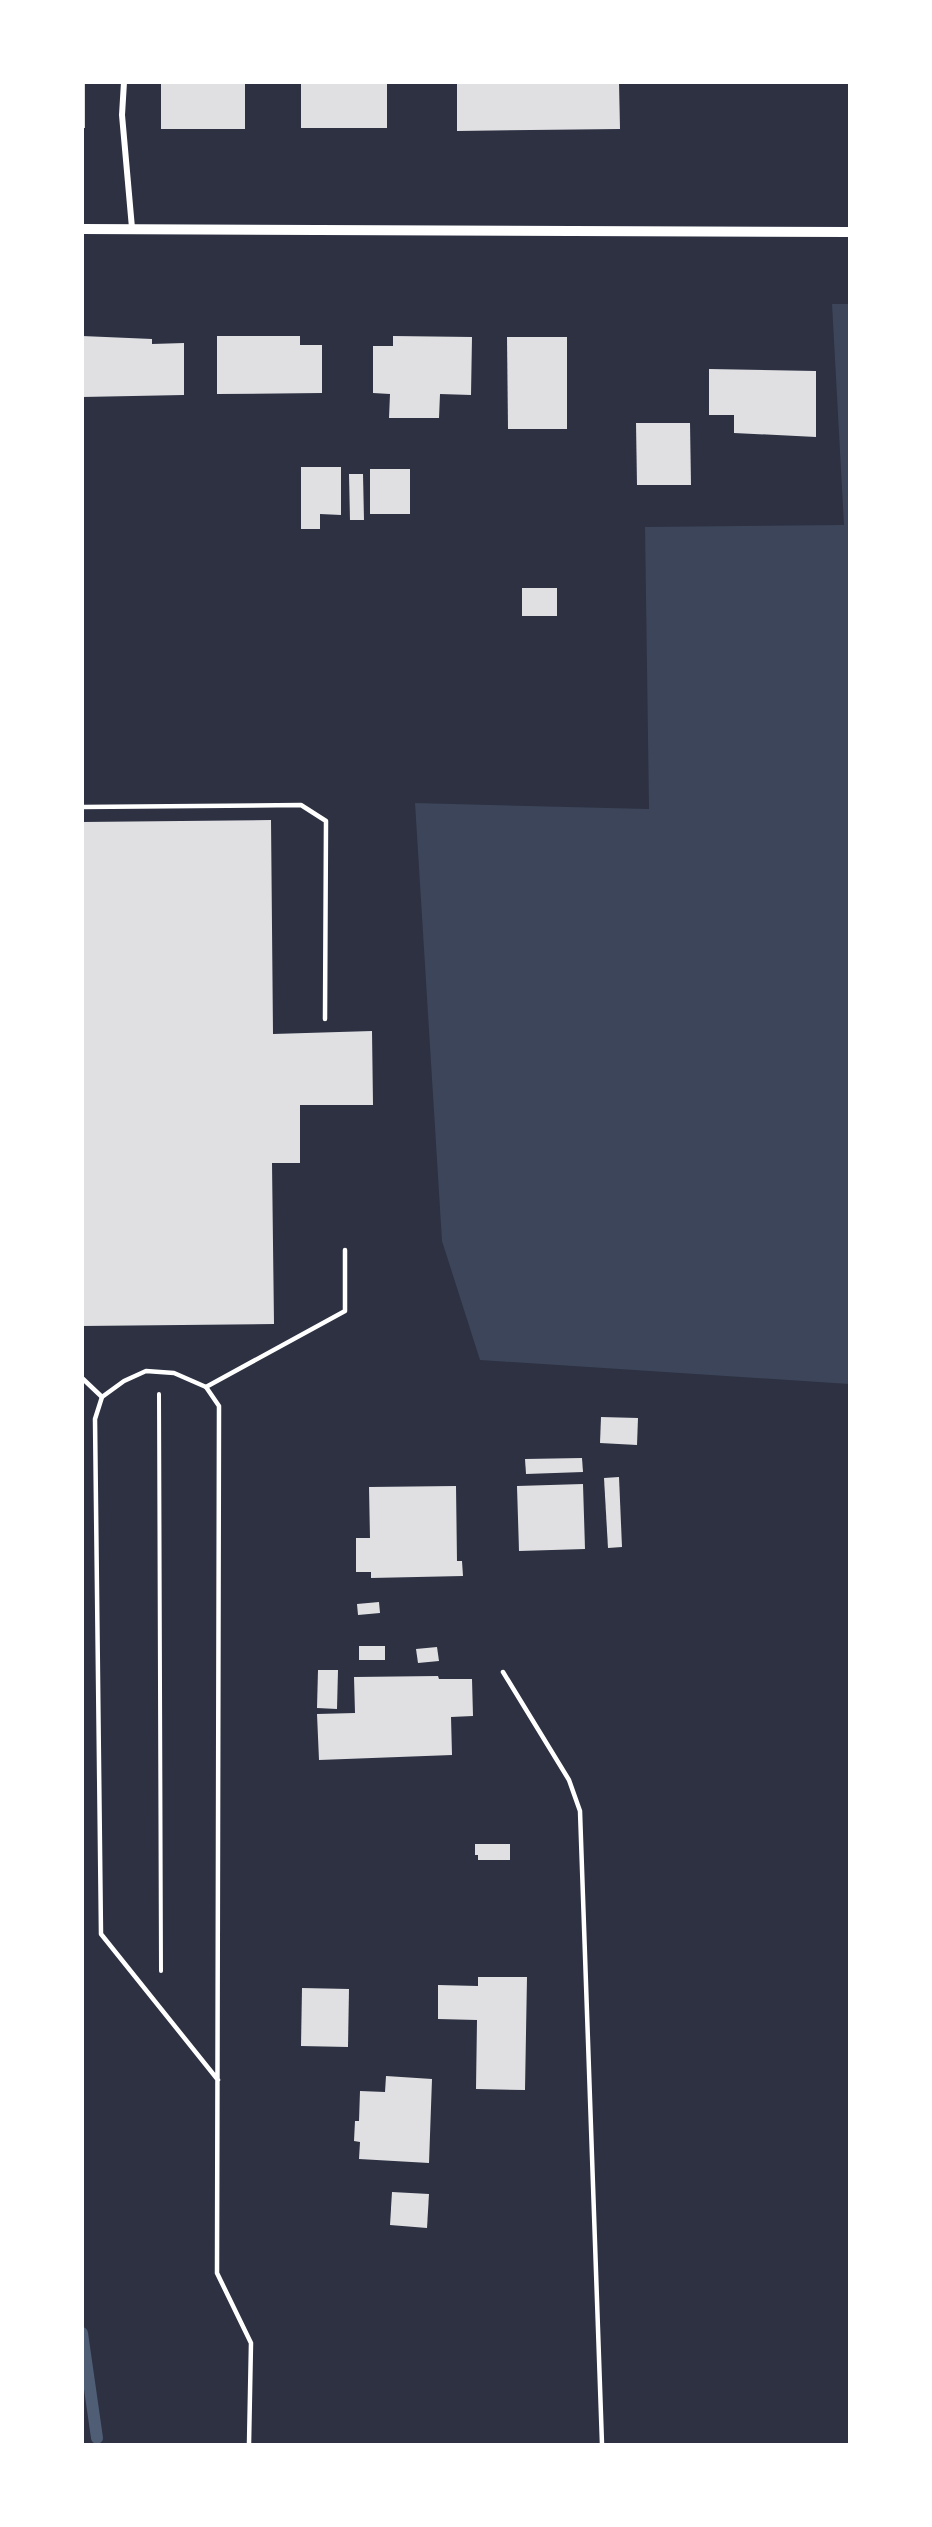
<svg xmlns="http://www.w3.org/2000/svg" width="932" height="2527" font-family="Montserrat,sans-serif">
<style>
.green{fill:#3c4559}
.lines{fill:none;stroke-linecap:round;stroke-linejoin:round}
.stream{stroke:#4f5d75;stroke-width:12}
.building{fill:#e0e0e3}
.path{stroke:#fff;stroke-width:4}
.service{stroke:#fff;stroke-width:4.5}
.minor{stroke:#fff;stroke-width:6}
.tertiary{stroke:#fff;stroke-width:10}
</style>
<rect width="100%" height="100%" fill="#2d3142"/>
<!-- green -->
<polygon class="green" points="832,304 850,304 849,1384 480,1360 442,1241 415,803 649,809 645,527 844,525"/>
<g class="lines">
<!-- stream -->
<polyline class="stream" points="82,2333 97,2438"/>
</g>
<!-- building -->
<g class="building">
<rect x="82" y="82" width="3" height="46"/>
<rect x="161" y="82" width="84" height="47"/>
<rect x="301" y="82" width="86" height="46"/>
<polygon points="457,82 619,82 620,129 457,131"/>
<polygon points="82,336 152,339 152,344 184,343 184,395 82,397"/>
<polygon points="217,336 300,336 300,345 322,345 322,393 217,394"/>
<polygon points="393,336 472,337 471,395 440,394 439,418 389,418 390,394 373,393 373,346 393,346"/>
<polygon points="507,337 567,337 567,429 508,429"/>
<polygon points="709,369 816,371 816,437 734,433 734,415 709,415"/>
<polygon points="636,423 690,423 691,485 637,485"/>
<polygon points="301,467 341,467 341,515 320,514 320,529 301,529"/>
<rect x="370" y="469" width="40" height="45"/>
<polygon points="349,474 363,474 364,520 350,520"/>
<rect x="522" y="588" width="35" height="28"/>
<polygon points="271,820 273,1034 372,1031 373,1105 300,1105 300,1163 272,1163 274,1324 82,1326 82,822"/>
<polygon points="601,1417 638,1418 637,1445 600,1443"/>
<polygon points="582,1458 583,1472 526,1474 525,1459"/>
<polygon points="619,1477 622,1547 608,1548 604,1478"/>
<polygon points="583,1484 585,1549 519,1551 517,1486"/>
<polygon points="456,1486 457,1561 462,1561 463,1576 371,1578 371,1572 356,1572 356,1538 370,1538 369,1487"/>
<polygon points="379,1602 380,1613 358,1615 357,1604"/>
<rect x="359" y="1646" width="26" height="14"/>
<polygon points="437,1647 439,1661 418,1663 416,1649"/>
<polygon points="318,1670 338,1670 337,1709 317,1708"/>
<polygon points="438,1676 439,1679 472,1679 473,1716 451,1717 452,1755 319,1760 317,1714 355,1713 354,1677"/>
<polygon points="475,1844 510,1844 510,1860 478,1860 478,1855 475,1855"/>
<polygon points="478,1977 527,1977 525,2090 476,2089 477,2020 438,2019 438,1985 478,1986"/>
<polygon points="302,1988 349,1989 348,2047 301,2046"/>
<polygon points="386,2076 432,2079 429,2163 359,2159 360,2142 354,2141 355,2121 359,2121 360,2091 385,2092"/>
<polygon points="392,2192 429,2194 427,2228 390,2225"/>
</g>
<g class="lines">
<!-- path -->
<polyline class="path" points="159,1394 161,1971"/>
<!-- service -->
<g class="service">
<polyline points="82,807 301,805 326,821 325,1019"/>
<polyline points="82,1378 102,1397"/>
<polyline points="206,1387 345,1311 345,1250"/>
<polyline points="503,1672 569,1780 580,1811 602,2444"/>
<polyline points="218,2080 101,1934 95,1419 102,1397 124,1381 146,1371 174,1373 206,1387 219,1406 217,2273 251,2343 249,2444"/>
</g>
<!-- minor -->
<polyline class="minor" points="124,82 122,115 132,228"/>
<!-- tertiary -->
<polyline class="tertiary" points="82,229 850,232"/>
</g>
<!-- border -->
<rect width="932" height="2527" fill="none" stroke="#ffffff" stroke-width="168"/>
</svg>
